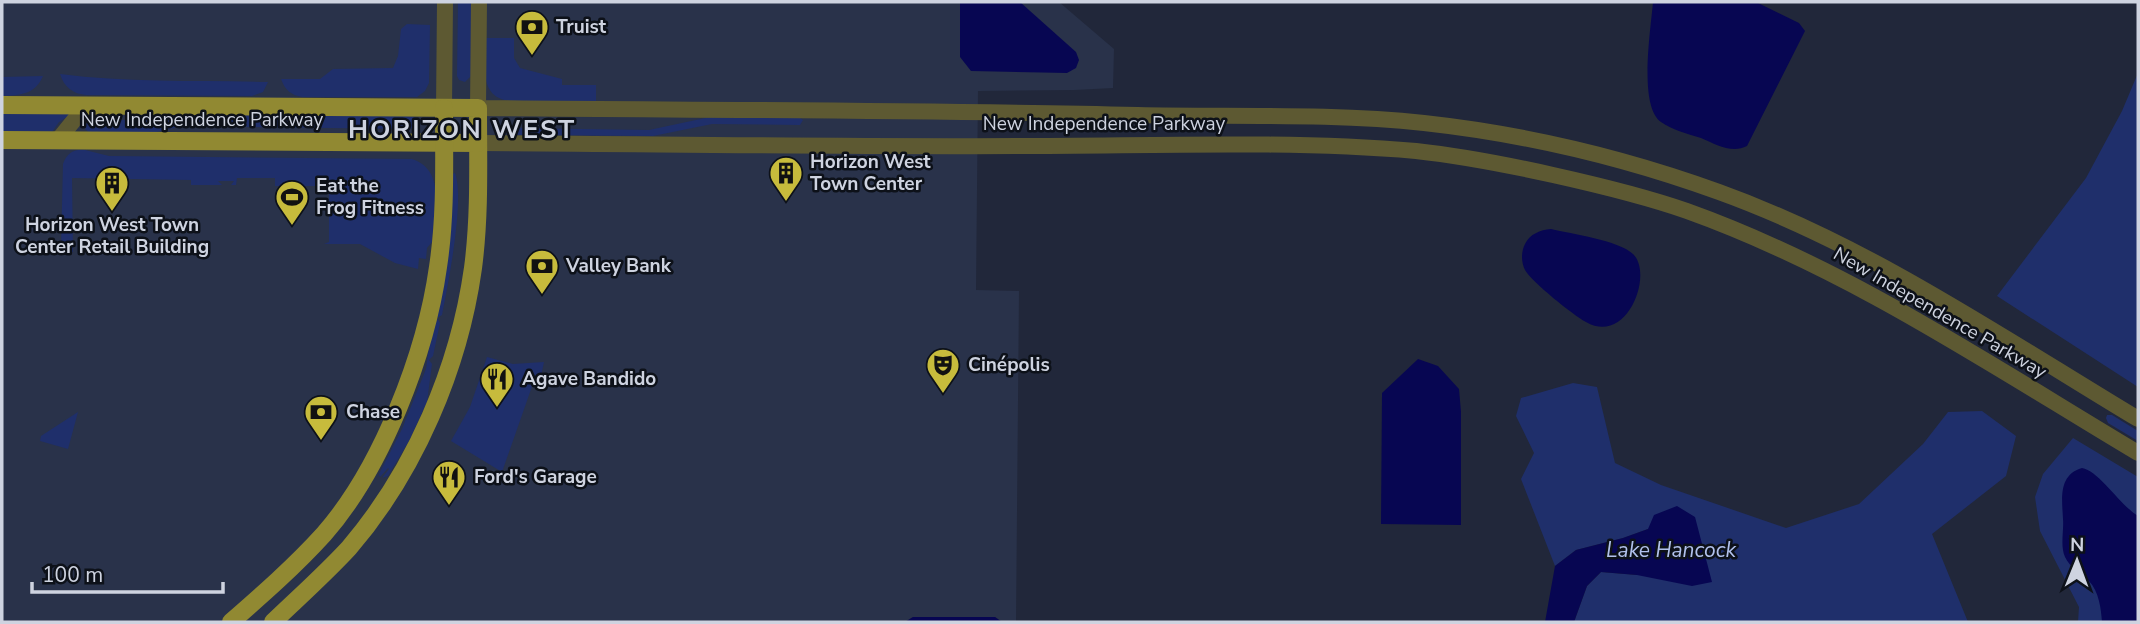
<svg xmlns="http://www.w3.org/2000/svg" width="2140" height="624" font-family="'Nunito Sans',sans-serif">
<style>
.built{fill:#29324a}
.green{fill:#1f2f6b}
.water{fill:#070652}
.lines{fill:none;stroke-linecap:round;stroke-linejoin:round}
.minor{stroke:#5d5932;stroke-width:16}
.major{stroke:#918932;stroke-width:18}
.labels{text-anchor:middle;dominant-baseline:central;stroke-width:5;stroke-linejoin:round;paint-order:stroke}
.poi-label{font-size:19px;font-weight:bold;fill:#ced3e0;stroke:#0d1119;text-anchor:start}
.street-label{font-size:19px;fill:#ced3e0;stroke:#0d1119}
.water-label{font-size:21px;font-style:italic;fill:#b1c1ec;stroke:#0d1119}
.district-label{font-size:26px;font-weight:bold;letter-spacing:2px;fill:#ced3e0;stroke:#0d1119}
</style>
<rect width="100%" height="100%" fill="#21273a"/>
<!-- built -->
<polygon class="built" points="2,2 1059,2 1114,49 1113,88 1074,90 978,91 976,290 1019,291 1016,622 1002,622 995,617 913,617 905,622 2,622"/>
<!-- green -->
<g class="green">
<polygon points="458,2 471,2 471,76 465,82 459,80 457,76"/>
<path d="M 407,24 L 430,25 L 429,83 L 425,91 L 417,97 L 302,97 C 291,95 285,90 281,79 L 320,79 L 333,69 L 393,68 L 398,56 L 401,29 Z"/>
<path d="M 486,38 L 514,38 L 514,58 L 520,68 L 562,79 L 562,85 L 596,85 L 596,102 L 509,101 C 477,96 486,63 486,38 Z"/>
<polygon points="2138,73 2138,387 1997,296 2086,178 2122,111"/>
<path d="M 60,74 C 128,83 199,80 268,82 L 263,92 L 252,96 L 86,95 C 73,94 64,87 60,74 Z"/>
<path d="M 43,76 C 35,95 20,95 2,96 L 2,77 Z"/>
<polygon points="73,113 59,122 52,132 2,131 2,114"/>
<polygon points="233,114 401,115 414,117 419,122 416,127 407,129 182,126 153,133 88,132 83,126 88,120 205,120"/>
<polygon points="710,117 800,118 803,120 800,125 712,124 653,136 519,135 509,134 507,130 511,128 649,130"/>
<path d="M 85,150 L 109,156 L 412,159 C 447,170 434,214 432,242 L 427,248 L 426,259 L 419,258 L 418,269 L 395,263 L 360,244 L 324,244 L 329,242 L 329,186 L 275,186 L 275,178 L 237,178 L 236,185 L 231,185 L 234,181 L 218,181 L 222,185 L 191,185 L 191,180 L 72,178 L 73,252 L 66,251 L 61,246 L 63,164 C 67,153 74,149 85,150 Z"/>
<path d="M 455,173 C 465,200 448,284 442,315 L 437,318 L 440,323 L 433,356 L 429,360 L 432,364 L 427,402 L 409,441 L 388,476 L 382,478 L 389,469 L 388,468 L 380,477 L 379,474 L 402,429 L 426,369 L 452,174 Z"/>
<polygon points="487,357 513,364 544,362 541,376 536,375 502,472 451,441 470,407"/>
<polygon points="1573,383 1597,387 1615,463 1661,485 1786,528 1859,504 1923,444 1948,412 1982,411 2016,436 2006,476 1932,534 1968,622 1574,622 1587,586 1601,572 1637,575 1648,529 1623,538 1576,550 1555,566 1521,479 1534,453 1516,416 1521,398"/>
<polygon points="78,412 68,449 40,441 41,436"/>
<polygon points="2107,415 2112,415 2138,431 2138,441 2108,423 2106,418"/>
<polygon points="2073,438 2138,477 2138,622 2078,622 2079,607 2040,531 2035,497 2043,474"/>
</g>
<!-- water -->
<g class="water">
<polygon points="960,2 1020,2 1076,52 1079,60 1076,68 1067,73 971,71 960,57"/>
<path d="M 1653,2 L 1756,2 L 1799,23 L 1805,31 L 1747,146 C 1732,154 1715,144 1701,138 C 1688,134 1672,130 1661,122 C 1638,106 1651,28 1653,2 Z"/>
<path d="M 1551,229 C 1572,234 1618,240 1633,254 C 1654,274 1627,346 1586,322 C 1573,315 1532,282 1525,270 C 1521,262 1521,252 1525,244 C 1530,234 1540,230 1551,229 Z"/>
<polygon points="1418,359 1438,366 1459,389 1461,412 1461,525 1381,524 1382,393"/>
<path d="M 2082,468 C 2099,471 2119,504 2138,516 L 2138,622 L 2102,622 C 2101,608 2099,592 2089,581 C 2081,572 2070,568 2065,557 C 2060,546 2064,531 2063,519 C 2062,499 2058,475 2082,468 Z"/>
<polygon points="1677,506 1695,517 1712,582 1692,586 1637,575 1601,572 1587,586 1574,622 1545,622 1555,566 1576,550 1623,538 1648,529 1654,515"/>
<polygon points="913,617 995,617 1002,622 905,622"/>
</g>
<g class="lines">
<!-- minor -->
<g class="minor">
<path d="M 479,2 L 478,108 C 698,110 918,110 1138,115 C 1233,117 1330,113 1424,123 C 1524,134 1625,158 1719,192 C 1869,246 2003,338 2138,419"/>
<polyline points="444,108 445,2"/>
<polyline points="58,140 75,119 104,107"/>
<path d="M 478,143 C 658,144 837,147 1017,146 C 1150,146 1284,140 1416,151 C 1462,156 1508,165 1553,175 C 1598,185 1644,196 1687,211 C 1849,269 1992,366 2138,453"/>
</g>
<!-- major -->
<g class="major">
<path d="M 2,105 L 478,108 C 478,161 480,215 473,268 C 459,368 415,471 349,548 C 325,574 298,598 273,622"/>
<polyline points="2,140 478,143"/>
<path d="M 231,622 C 263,594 295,566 324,534 C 382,468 426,353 438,267 C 446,215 444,161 444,108"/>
</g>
</g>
<!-- icons -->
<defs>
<symbol id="bank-pin" viewBox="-11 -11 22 30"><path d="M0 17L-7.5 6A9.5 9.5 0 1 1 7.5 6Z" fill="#c7bb3c" stroke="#0d1119"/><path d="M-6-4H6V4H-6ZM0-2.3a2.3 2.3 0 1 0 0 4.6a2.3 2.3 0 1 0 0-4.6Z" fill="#111"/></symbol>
<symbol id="building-pin" viewBox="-11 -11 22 30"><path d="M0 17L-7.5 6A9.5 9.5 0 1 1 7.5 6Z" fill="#c7bb3c" stroke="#0d1119"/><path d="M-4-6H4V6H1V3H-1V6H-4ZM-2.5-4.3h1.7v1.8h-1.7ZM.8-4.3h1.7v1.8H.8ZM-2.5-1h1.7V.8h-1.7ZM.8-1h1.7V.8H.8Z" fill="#111"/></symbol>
<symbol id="stadium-pin" viewBox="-11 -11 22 30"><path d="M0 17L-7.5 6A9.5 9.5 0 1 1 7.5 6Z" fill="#c7bb3c" stroke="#0d1119"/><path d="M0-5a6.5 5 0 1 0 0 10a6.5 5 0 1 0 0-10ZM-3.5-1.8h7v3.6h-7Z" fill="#111"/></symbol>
<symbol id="theatre-pin" viewBox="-11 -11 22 30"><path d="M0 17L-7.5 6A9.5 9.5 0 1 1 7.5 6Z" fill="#c7bb3c" stroke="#0d1119"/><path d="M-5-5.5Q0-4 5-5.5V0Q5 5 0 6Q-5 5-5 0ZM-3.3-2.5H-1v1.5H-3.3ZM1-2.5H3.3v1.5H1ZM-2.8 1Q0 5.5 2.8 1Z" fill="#111"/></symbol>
<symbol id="restaurant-pin" viewBox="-11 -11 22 30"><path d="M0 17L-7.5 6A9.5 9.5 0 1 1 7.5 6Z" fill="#c7bb3c" stroke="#0d1119"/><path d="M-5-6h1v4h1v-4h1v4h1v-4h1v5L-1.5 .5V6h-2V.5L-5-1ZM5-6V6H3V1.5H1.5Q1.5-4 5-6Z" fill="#111"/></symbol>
</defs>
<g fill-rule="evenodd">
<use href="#bank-pin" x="513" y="8" width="38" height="52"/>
<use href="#building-pin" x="767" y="154" width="38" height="52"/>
<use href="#building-pin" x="93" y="164" width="38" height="52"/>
<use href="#stadium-pin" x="273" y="178" width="38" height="52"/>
<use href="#bank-pin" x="523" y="247" width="38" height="52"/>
<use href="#theatre-pin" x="924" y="346" width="38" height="52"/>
<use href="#restaurant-pin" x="478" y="360" width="38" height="52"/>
<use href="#bank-pin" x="302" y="393" width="38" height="52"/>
<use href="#restaurant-pin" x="430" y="458" width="38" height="52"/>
</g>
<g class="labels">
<!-- poi labels -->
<g class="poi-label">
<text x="556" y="27">Truist</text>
<text x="810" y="162">Horizon West<tspan x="810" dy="22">Town Center</tspan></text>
<text x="316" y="186">Eat the<tspan x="316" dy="22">Frog Fitness</tspan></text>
<text x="112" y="225" text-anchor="middle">Horizon West Town<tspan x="112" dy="22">Center Retail Building</tspan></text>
<text x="566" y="266">Valley Bank</text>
<text x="968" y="365">Cinépolis</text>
<text x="522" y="379">Agave Bandido</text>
<text x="346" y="412">Chase</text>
<text x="474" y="477">Ford's Garage</text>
</g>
<!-- street labels -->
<g class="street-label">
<text x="202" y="120">New Independence Parkway</text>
<text x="1104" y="124">New Independence Parkway</text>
<text transform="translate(1940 313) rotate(30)">New Independence Parkway</text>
</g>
<!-- water labels -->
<g class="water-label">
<text x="1671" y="550">Lake Hancock</text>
</g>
<!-- district labels -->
<g class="district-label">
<text x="462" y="129">HORIZON WEST</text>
</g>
</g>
<!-- border -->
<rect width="2140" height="624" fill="none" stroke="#ced3e0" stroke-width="7"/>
<!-- north arrow -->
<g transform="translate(2077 561) rotate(1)" stroke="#0d1119" stroke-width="5" paint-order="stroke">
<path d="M0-5L12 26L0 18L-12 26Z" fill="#ced3e0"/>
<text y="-10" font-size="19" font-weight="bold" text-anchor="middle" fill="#ced3e0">N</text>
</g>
<!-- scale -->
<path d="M32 582v10h191v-10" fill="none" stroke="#ced3e0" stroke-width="3.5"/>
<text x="42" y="582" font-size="21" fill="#ced3e0" stroke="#0d1119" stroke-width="5" paint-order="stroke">100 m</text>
</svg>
